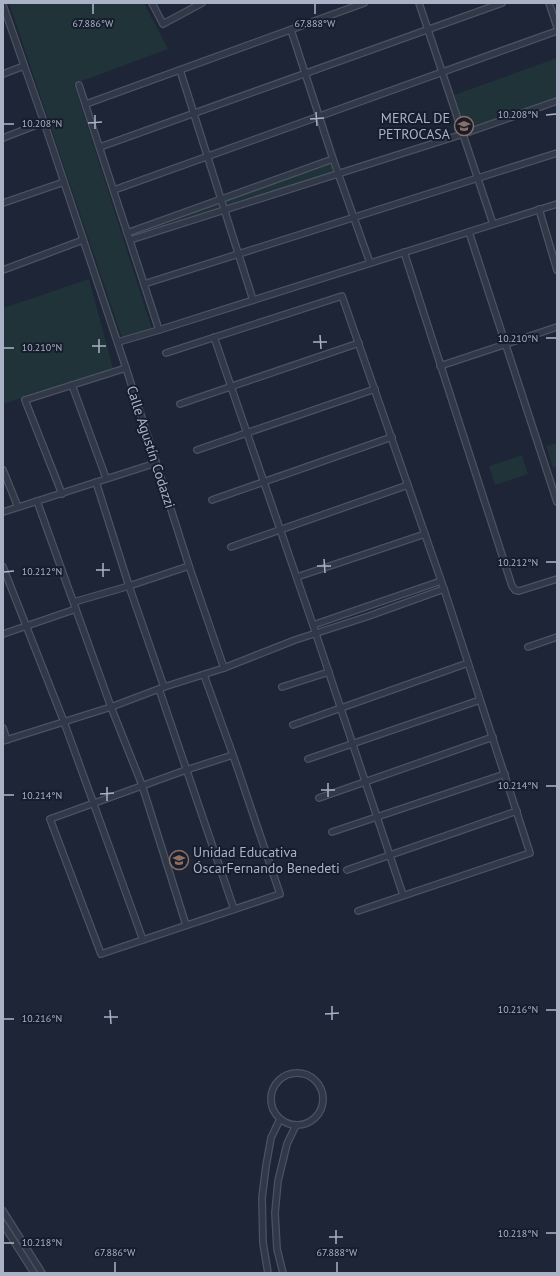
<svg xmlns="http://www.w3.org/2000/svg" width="560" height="1276" font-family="'PT Sans',sans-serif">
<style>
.green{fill:#1f3338}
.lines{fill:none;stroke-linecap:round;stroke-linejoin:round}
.minor-casing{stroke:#4b5263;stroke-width:8}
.minor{stroke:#313848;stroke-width:5.5}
.ticks{fill:none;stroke:#aab2c5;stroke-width:1.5}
.labels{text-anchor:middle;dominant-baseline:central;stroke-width:4;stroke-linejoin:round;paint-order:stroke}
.poi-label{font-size:14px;fill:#aab2c5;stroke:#161d2c;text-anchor:end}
.street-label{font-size:14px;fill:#aab2c5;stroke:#161d2c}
.ticks-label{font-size:10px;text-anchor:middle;fill:#aab2c5;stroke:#161d2c;stroke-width:4;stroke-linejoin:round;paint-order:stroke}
</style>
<rect width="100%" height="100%" fill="#1d2537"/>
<!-- green -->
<g class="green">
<polygon points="9,3 144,3 168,49 74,84 152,329 122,338"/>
<polygon points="557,58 557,99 465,130 454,95"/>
<polygon points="331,164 333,172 227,206 225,200"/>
<polygon points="218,203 219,208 132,236 132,234"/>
<polygon points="89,279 113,368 3,404 3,308"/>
<polygon points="557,443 557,467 553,468 546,446"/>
<polygon points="522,455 528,474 495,485 489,466"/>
</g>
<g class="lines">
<defs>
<g id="minor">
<polyline points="152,3 163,24 202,3"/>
<polyline points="419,3 493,224"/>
<polyline points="549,3 557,27"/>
<polyline points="3,5 44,122 126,368 189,566 224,668 164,687 111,707 3,741"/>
<polyline points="291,30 333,159 370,263"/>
<polyline points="180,70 253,300"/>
<polyline points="3,74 24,66"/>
<polyline points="79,85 159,330"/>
<polyline points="86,104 364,3"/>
<polyline points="3,138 44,122"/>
<polyline points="100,147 502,3"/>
<polyline points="114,190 557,31"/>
<polyline points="3,203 64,182"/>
<polyline points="539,209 557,270"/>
<polyline points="469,232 557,502"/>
<polyline points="127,233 333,159"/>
<polyline points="130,240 463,134 557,101"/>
<polyline points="404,252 512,586 515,590 519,591 557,579"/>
<polyline points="3,270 83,240"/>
<polyline points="144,284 557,153"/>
<polyline points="214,337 313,625 403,895"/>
<polyline points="118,342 159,330 557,204"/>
<polyline points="166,353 342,296 444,589 530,853 358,911"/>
<polyline points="440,366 557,327"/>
<polyline points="72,385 106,478"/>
<polyline points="180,404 359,343"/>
<polyline points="197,450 375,389"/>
<polyline points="3,470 18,507"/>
<polyline points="96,482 129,586 164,687"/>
<polyline points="62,494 25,400 126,368"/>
<polyline points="212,500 392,437"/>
<polyline points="37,501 111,707 142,785 186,925"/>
<polyline points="3,512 156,463"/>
<polyline points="231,547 408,485"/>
<polyline points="3,567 64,722 143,940"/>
<polyline points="297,577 425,534"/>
<polyline points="74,602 129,586 189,566"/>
<polyline points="313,625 441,581"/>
<polyline points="3,634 76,609"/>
<polyline points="528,647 557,637"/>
<polyline points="224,668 295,640 369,616 444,589"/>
<polyline points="204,675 233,755 280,894 101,954 50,819 186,770 233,755"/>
<polyline points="282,687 329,672"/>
<polyline points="159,689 234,909"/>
<polyline points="293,725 468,663"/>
<polyline points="3,728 7,740"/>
<polyline points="308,759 480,700"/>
<polyline points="319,798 493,737"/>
<polyline points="332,832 505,774"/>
<polyline points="347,870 517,811"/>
<circle cx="297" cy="1099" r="26"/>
<polyline points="3,1211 42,1273"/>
<polyline points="3,1224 34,1273"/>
<polyline points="268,1273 263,1243 262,1198 266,1166 271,1138 280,1119"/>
<polyline points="283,1273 277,1249 275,1213 278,1181 287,1144 296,1125"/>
</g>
</defs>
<!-- minor casing -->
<use href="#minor" class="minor-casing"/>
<!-- minor -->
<use href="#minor" class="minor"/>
</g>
<!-- ticks -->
<path class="ticks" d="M 93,4 L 93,14M 315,4 L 315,14M 316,112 L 317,126M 95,115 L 95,129M 546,115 L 556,114M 310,119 L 324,118M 88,123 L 102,122M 4,124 L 14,124M 320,335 L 321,349M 546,338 L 556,338M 99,339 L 99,353M 313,342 L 327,342M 92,346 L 106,346M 4,348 L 14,348M 324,559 L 325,573M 546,562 L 556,562M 103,563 L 103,577M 317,566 L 331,566M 96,570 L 110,570M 4,572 L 14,571M 328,783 L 328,797M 546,786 L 556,786M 107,787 L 107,801M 321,790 L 335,790M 100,794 L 114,793M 4,795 L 14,795M 332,1006 L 332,1020M 110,1010 L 111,1024M 546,1010 L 556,1010M 325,1014 L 339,1013M 104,1017 L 118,1017M 4,1019 L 14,1019M 336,1230 L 336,1244M 546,1233 L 556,1233M 329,1237 L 343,1237M 4,1243 L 14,1243M 115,1262 L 115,1272M 337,1262 L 337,1272"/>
<!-- icons -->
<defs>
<symbol id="school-ring" viewBox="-11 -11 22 22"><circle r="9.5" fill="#161d2c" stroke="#8d6e63" stroke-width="1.5"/><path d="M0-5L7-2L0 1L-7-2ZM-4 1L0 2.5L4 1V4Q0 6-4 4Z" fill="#8d6e63"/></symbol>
</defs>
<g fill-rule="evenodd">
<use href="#school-ring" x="453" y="115" width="22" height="22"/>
<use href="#school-ring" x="168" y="849" width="22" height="22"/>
</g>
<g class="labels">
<!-- poi labels -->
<g class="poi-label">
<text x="450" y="118">MERCAL DE<tspan x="450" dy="16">PETROCASA</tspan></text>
<text x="193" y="852" text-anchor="start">Unidad Educativa<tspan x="193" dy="16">ÓscarFernando Benedeti</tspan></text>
</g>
<!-- street labels -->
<g class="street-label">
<text transform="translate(151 447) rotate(72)">Calle Agustín Codazzi</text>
</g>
</g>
<g class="ticks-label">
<text x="93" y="27">67.886°W</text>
<text x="315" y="27">67.888°W</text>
<text x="518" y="118">10.208°N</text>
<text x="42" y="127">10.208°N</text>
<text x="518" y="342">10.210°N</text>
<text x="42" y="351">10.210°N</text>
<text x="518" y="566">10.212°N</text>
<text x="42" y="575">10.212°N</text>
<text x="518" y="789">10.214°N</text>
<text x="42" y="799">10.214°N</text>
<text x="518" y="1013">10.216°N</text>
<text x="42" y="1022">10.216°N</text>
<text x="518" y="1237">10.218°N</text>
<text x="42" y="1246">10.218°N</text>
<text x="115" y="1256">67.886°W</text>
<text x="337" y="1256">67.888°W</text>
</g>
<!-- border -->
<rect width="560" height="1276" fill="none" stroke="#aab2c5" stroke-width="8"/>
</svg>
